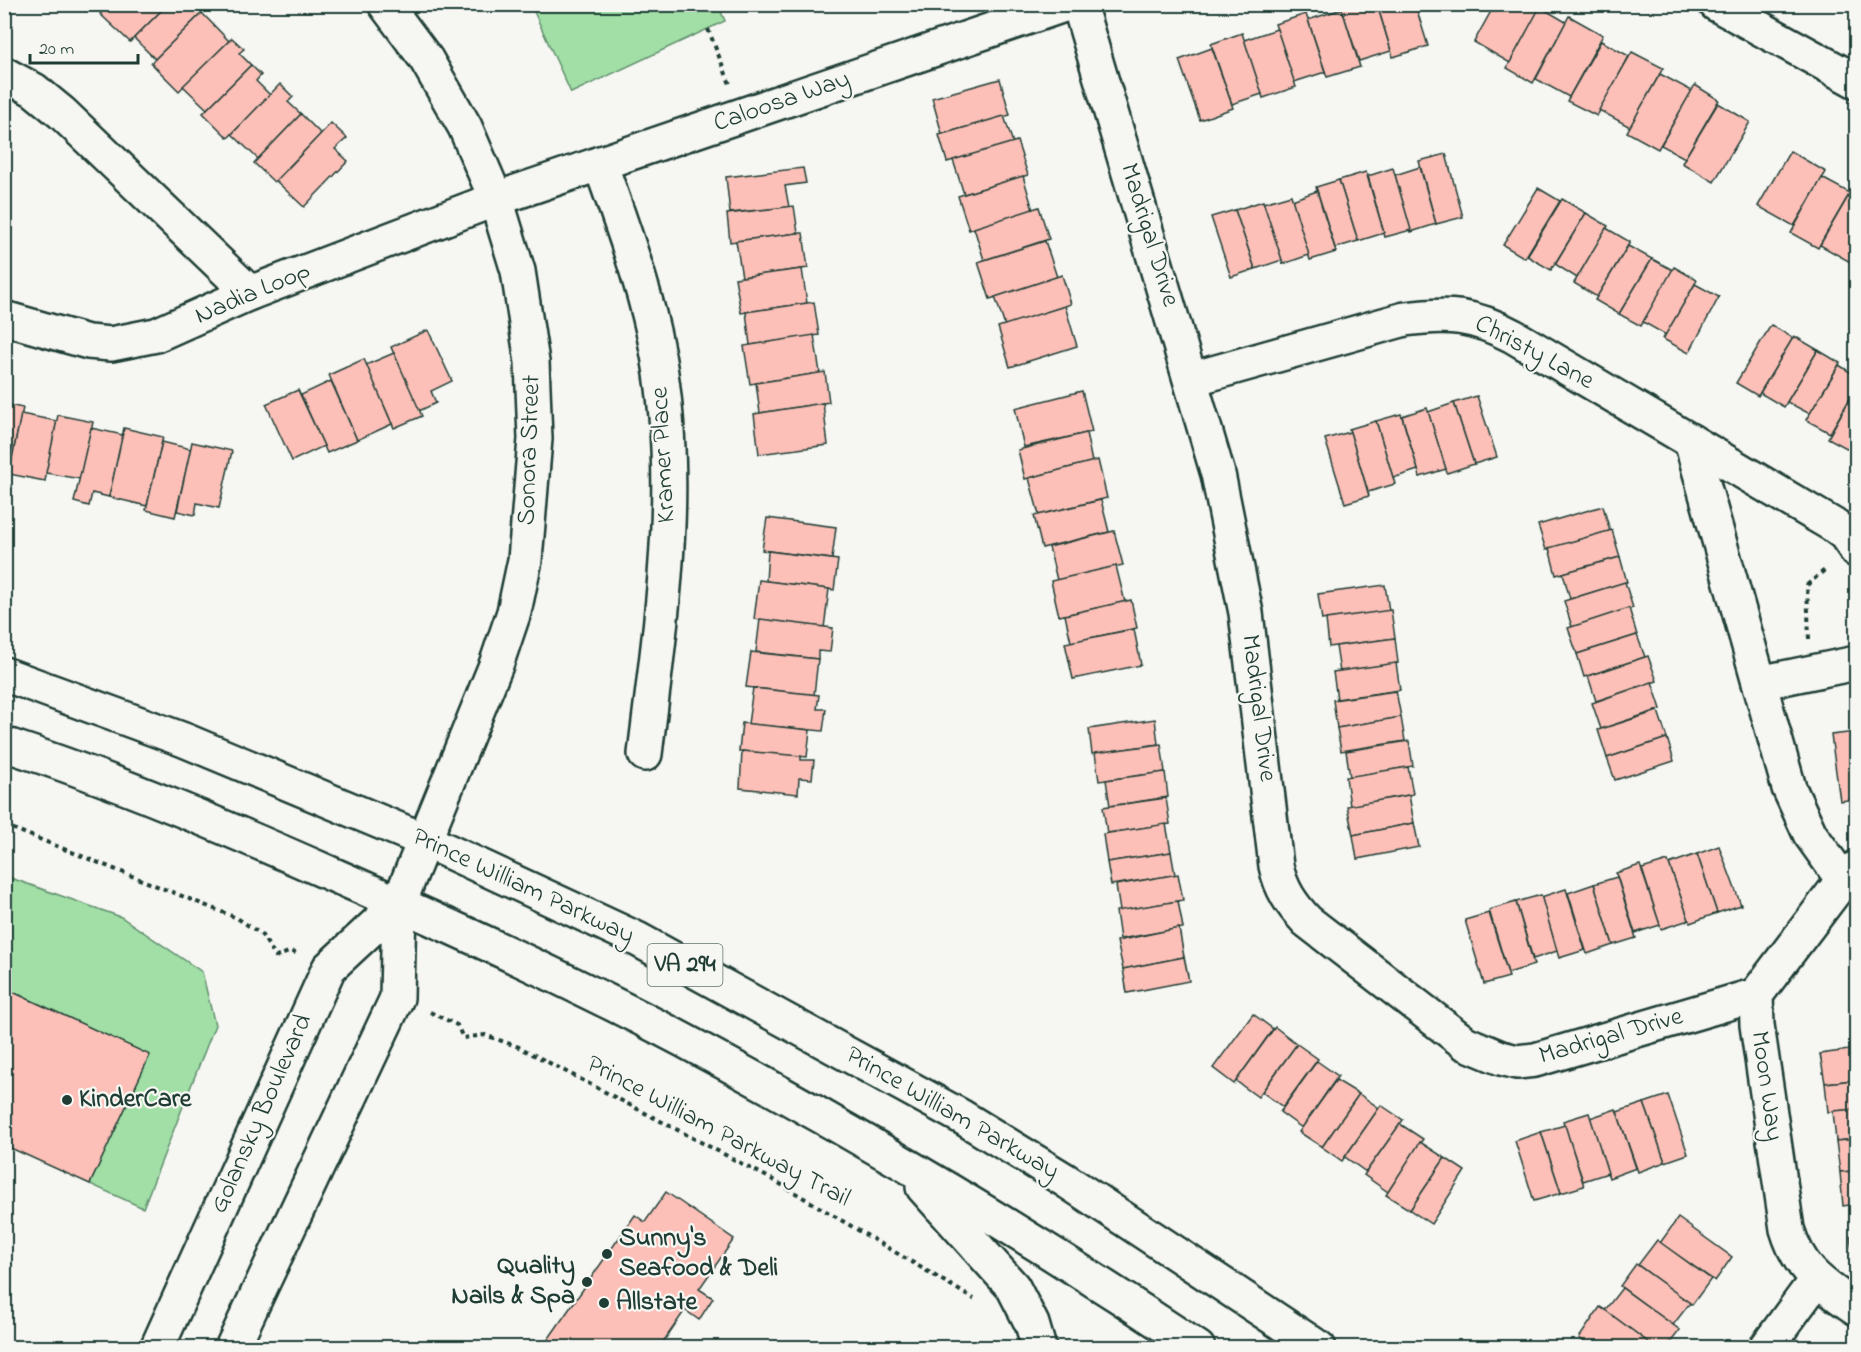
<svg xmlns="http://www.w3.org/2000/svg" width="1861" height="1352" font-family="'Indie Flower',sans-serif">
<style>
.green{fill:#a1dfa6;stroke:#608e6d;stroke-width:1.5}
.building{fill:#fcc0b8;stroke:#1f3d34;stroke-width:1.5}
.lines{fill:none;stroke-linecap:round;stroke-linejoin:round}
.minor-casing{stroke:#1f3d34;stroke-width:38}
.highway-casing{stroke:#1f3d34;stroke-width:38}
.path{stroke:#1f3d34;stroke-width:4;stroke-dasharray:4.5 4.5;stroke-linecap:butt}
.minor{stroke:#f6f6f2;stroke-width:33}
.highway{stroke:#f6f6f2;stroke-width:33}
.poi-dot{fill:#1f3d34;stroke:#f6f6f2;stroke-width:2}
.labels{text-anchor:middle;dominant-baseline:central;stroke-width:4.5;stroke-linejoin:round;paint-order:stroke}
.shield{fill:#f6f6f2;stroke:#60746d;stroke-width:1.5}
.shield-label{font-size:24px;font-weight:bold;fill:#1f3d34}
.street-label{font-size:26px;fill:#1f3d34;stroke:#f6f6f2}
.poi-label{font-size:26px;font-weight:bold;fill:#1f3d34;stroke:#f6f6f2;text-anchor:start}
</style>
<rect width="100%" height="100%" fill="#f6f6f2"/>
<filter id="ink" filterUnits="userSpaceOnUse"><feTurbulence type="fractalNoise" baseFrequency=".0167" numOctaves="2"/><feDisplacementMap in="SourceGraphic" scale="12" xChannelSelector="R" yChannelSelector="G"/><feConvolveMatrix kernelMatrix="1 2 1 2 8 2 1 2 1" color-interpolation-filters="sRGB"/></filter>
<g filter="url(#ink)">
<!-- green -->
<g class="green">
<polygon points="531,5 718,5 725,21 571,93"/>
<polygon points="5,876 121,917 202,972 215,1025 143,1208 90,1184 149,1055 5,988"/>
</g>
<!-- building -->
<g class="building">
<polygon points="110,4 168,4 130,42 100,14"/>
<polygon points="168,4 199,4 205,10 155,59 134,38"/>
<polygon points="1340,4 1377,4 1391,51 1359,61"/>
<polygon points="1377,4 1415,4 1428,46 1393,57"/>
<polygon points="1495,4 1542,4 1510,63 1474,42"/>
<polygon points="1540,7 1566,22 1533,83 1507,68"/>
<polygon points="1342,9 1360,67 1327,77 1308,20"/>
<polygon points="202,13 229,41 179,91 151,63"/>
<polygon points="1306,14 1325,72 1294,82 1275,24"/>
<polygon points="1569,16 1603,35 1569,97 1536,79"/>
<polygon points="1277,29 1296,87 1263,98 1244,40"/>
<polygon points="1242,33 1262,94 1232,104 1211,44"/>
<polygon points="232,38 244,49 239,53 251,65 207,109 183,86"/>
<polygon points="1601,41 1629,56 1597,116 1567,101"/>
<polygon points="1212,48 1233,108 1200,120 1179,60"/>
<polygon points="1632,52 1663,68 1630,127 1599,110"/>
<polygon points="251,65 261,75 256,81 270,95 228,138 203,113"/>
<polygon points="1660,74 1692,91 1658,149 1627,132"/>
<polygon points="1000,79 1010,115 942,134 932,98"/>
<polygon points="280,84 293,97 288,102 301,114 258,159 232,134"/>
<polygon points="1695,85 1719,100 1685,158 1661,145"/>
<polygon points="1718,103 1750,122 1714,182 1682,163"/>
<polygon points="301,114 321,134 274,182 254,163"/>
<polygon points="1004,116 1013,143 947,162 939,135"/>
<polygon points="331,123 347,138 335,149 348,161 304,207 276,181"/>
<polygon points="1017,141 1028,175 964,194 953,160"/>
<polygon points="1790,151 1826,172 1794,226 1758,206"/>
<polygon points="1446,154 1463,217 1436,224 1419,161"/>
<polygon points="1420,167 1436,224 1411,232 1395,175"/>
<polygon points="803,168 806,183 785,186 789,207 730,213 726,177"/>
<polygon points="1393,168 1411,230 1385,237 1368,176"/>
<polygon points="1366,172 1384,233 1358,241 1339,180"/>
<polygon points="1023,176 1033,210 969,230 958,196"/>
<polygon points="1822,178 1850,193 1818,248 1791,233"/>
<polygon points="1339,180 1358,241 1335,248 1316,187"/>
<polygon points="1538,188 1560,201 1525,258 1503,245"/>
<polygon points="1853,188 1856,190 1856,255 1852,263 1820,245"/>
<polygon points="1317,191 1336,252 1310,260 1292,200"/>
<polygon points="1291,195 1309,255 1283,264 1263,203"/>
<polygon points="1562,199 1586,213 1551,270 1527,256"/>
<polygon points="1263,201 1282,260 1255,269 1235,210"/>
<polygon points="794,206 798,233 730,242 727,214"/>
<polygon points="1039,207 1049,239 984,260 974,228"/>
<polygon points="1235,210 1255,269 1231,277 1211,217"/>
<polygon points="1586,213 1608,226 1577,278 1555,264"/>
<polygon points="1606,228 1630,242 1597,297 1574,283"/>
<polygon points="798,233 803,233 808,268 742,277 736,241"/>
<polygon points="1045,241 1057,277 990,299 978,262"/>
<polygon points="1628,246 1652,259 1619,314 1595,300"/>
<polygon points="1652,259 1673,270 1641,326 1619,314"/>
<polygon points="1674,267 1697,280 1666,335 1643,322"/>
<polygon points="802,269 807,303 741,313 735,278"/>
<polygon points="1062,275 1071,304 1005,326 995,297"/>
<polygon points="1695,284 1719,297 1689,353 1663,339"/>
<polygon points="814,302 819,335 750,345 746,312"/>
<polygon points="1065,306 1077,346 1010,367 998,327"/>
<polygon points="1771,325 1793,338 1758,396 1736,383"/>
<polygon points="428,330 452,381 431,391 436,403 419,411 391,347"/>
<polygon points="814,335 820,373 750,384 744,346"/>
<polygon points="1794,336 1818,350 1784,407 1760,393"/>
<polygon points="1818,350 1840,363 1810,414 1787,402"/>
<polygon points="394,353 422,416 394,428 366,365"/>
<polygon points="364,359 392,424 357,440 329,375"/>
<polygon points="1839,365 1856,376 1856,388 1830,433 1806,420"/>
<polygon points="825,372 829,402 760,413 756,383"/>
<polygon points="331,381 357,440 327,453 301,395"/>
<polygon points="1856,388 1856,444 1852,451 1828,438"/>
<polygon points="298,390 324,446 292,461 266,404"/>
<polygon points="1082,391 1092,432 1024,447 1015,408"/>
<polygon points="1477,396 1497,457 1474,464 1454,403"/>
<polygon points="823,403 828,445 759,454 754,414"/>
<polygon points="1454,403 1474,464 1447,473 1428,412"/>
<polygon points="4,404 23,408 10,466 4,465"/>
<polygon points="1427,408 1446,469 1420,477 1402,416"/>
<polygon points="21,414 57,421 45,481 9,474"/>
<polygon points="1401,414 1418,470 1393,478 1376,421"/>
<polygon points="58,415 93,422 80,479 46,473"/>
<polygon points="1376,421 1395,484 1368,492 1349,429"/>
<polygon points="91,428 123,435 109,497 92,493 89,506 74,502"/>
<polygon points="124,428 163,437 147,506 109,497"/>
<polygon points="1350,432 1369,496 1345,503 1325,439"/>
<polygon points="1086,433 1092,462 1025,479 1018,450"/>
<polygon points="162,442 191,449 175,517 146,510"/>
<polygon points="192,442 232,451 219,508 197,503 195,515 177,511"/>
<polygon points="1098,460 1107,498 1039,515 1029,478"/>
<polygon points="1101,500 1109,532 1042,548 1034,516"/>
<polygon points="1603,506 1610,531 1546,550 1538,525"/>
<polygon points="767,518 836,527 832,559 762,550"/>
<polygon points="1612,530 1620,557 1556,575 1549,548"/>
<polygon points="1114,531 1123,565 1057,580 1049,547"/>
<polygon points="768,551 838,560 834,590 766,581"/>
<polygon points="1620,557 1627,582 1570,599 1563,573"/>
<polygon points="1116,566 1125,602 1059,616 1051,581"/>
<polygon points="759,580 829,589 824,628 754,619"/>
<polygon points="1625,582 1633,608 1572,627 1564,601"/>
<polygon points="1385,585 1389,611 1322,620 1318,594"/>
<polygon points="1131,600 1137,628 1071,642 1065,615"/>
<polygon points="1629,608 1637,635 1577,654 1568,628"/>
<polygon points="1391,610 1395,638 1329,647 1326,619"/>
<polygon points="760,619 833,628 830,652 818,651 818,659 756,652"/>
<polygon points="1134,629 1141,665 1073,679 1065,643"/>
<polygon points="1637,635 1645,657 1584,677 1577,654"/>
<polygon points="1395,638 1398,663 1340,672 1336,646"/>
<polygon points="751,652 818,659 814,695 746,687"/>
<polygon points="1648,656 1657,681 1596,701 1588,676"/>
<polygon points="1396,663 1400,690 1337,699 1333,672"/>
<polygon points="1652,682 1661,709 1601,729 1592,703"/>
<polygon points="753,688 819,695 817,709 826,709 823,731 748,724"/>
<polygon points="1396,691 1401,717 1337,728 1333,700"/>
<polygon points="1658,711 1667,738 1607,758 1598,730"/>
<polygon points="1401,717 1405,741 1341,751 1337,728"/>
<polygon points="1155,719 1158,744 1092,754 1089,729"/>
<polygon points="742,723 810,730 807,757 739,751"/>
<polygon points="1856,732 1856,799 1840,801 1831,735"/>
<polygon points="1667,738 1674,761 1615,780 1607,758"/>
<polygon points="1409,741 1413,766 1350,777 1346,751"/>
<polygon points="1161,744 1165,772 1099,781 1095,753"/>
<polygon points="742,751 801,756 801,760 814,760 812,779 799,778 798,794 740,788"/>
<polygon points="1408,767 1413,794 1350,806 1346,777"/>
<polygon points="1165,772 1168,797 1110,806 1106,780"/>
<polygon points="1409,795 1414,823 1353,835 1347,806"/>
<polygon points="1166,798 1170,824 1107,833 1103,807"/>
<polygon points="1414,823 1419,847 1357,859 1353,835"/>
<polygon points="1166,824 1171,852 1107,862 1103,834"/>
<polygon points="1719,846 1741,905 1717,913 1697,854"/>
<polygon points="1171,852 1175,875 1111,885 1107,862"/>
<polygon points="1697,854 1717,913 1690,923 1669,864"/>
<polygon points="1668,861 1689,920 1661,929 1642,869"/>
<polygon points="1640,865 1660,925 1635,933 1616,873"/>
<polygon points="1178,874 1183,900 1120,911 1116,885"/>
<polygon points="1617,877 1636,938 1613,945 1594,884"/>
<polygon points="1594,884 1613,945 1587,954 1568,893"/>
<polygon points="1566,889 1585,950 1559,958 1541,897"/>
<polygon points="1541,895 1557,951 1533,959 1516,902"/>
<polygon points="1178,901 1183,928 1120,939 1116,911"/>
<polygon points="1516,902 1534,965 1508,973 1489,910"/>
<polygon points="1489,913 1509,977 1484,984 1465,920"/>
<polygon points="1179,928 1184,957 1123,969 1117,941"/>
<polygon points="1184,957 1189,981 1127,993 1123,969"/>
<polygon points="4,988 150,1055 90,1184 4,1145"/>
<polygon points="1253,1014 1273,1029 1234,1084 1213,1068"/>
<polygon points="1275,1027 1297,1044 1258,1097 1236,1081"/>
<polygon points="1297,1044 1318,1059 1283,1107 1262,1092"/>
<polygon points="1856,1049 1856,1080 1825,1083 1820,1054"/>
<polygon points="1317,1061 1338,1076 1302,1128 1280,1112"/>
<polygon points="1336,1080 1359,1094 1322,1147 1299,1132"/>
<polygon points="1856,1080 1856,1109 1828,1112 1825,1083"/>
<polygon points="1359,1094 1379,1108 1342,1161 1322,1147"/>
<polygon points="1668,1095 1688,1154 1665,1162 1644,1103"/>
<polygon points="1644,1103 1665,1162 1638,1172 1617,1112"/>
<polygon points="1381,1105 1403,1120 1366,1172 1345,1157"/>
<polygon points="1616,1109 1636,1168 1609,1178 1590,1118"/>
<polygon points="1856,1109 1856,1139 1836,1141 1833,1111"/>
<polygon points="1589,1113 1608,1173 1583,1181 1563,1121"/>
<polygon points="1400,1124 1423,1139 1388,1192 1364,1175"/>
<polygon points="1565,1125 1584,1186 1561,1193 1541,1132"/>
<polygon points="1541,1132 1561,1193 1534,1201 1515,1141"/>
<polygon points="1856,1139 1856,1171 1840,1172 1836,1141"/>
<polygon points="1420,1142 1445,1158 1410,1210 1386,1195"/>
<polygon points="1445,1158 1465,1171 1431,1224 1410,1210"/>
<polygon points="1856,1171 1856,1204 1843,1206 1840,1172"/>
<polygon points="666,1192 734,1239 699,1289 713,1298 699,1320 685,1310 659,1348 542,1348 635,1215 645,1222"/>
<polygon points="1678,1218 1732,1257 1715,1281 1660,1243"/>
<polygon points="1856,1235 1856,1269 1855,1269 1850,1236"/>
<polygon points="1657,1240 1711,1279 1692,1305 1638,1265"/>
<polygon points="1636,1264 1690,1303 1673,1325 1620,1286"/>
<polygon points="1622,1288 1680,1330 1666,1348 1656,1348 1605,1310"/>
<polygon points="1600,1307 1605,1310 1656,1348 1593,1348 1579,1338"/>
</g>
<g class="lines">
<defs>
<g id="minor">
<path d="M 1079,4 L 1218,474 L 1246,613 L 1276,866 C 1281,889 1291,904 1307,921 L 1465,1043 L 1501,1058 L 1517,1062 L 1535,1060 L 1756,995"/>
<polyline points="1716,4 1856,81"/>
<polyline points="4,74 34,90 62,113 250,293"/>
<path d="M 600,163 C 622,226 646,289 658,355 C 682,488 661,621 645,754"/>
<polyline points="4,318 88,342 111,344 156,335 250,293 496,199 1067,4"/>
<path d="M 1192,379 L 1405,319 C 1449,313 1473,315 1513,336 L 1833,525 L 1845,534 L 1856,550"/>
<polyline points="1691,441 1789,788 1810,834 1843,880"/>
<polyline points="1759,683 1856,663"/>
<path d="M 1856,868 L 1843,880 L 1756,995 L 1757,1025 L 1787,1229 C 1800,1272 1822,1284 1856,1308"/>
<polyline points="157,1348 329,968 399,903"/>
<polyline points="232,1348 397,998 399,903 496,665 514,612 525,560 535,439 532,362 518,271 496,199 465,127 426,59 385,4"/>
<polyline points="1766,1348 1816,1280"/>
</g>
<g id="highway">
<polyline points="4,674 184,740 426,841 637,939 962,1117 1065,1180 1319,1348"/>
<path d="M 4,744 C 118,781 227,828 336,876 C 453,927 570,980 683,1040 C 859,1134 1032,1237 1198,1348"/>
<polyline points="923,1187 1013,1287 1032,1324 1039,1348"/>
</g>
</defs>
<!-- minor casing -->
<use href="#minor" class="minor-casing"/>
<!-- highway casing -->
<use href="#highway" class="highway-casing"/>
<!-- path -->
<g class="path">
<polyline points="708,29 730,84"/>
<polyline points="1809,639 1807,585 1827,568"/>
<polyline points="4,825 237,918 261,934 276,957 291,951 297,954"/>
<polyline points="430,1012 457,1025 463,1038 485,1035 519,1047 777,1182 974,1299"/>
</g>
<!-- minor -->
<use href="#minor" class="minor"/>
<!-- highway -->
<use href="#highway" class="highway"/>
</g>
</g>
<!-- markers -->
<g class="poi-dot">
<circle cx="67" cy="1100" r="6"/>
<circle cx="607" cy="1254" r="6"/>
<circle cx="587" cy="1282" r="6"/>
<circle cx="604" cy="1303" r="6"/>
</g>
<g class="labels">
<!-- shield labels -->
<rect class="shield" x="647.5" y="944" width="75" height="42" rx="4.5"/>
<g class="shield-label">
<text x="685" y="965">VA 294</text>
</g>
<!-- street labels -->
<g class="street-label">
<text transform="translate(782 102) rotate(-19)">Caloosa Way</text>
<text transform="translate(1149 235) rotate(73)">Madrigal Drive</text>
<text transform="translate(253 294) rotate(-23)">Nadia Loop</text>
<text transform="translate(1534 353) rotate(28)">Christy Lane</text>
<text transform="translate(530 450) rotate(-88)">Sonora Street</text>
<text transform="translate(664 455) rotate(-93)">Kramer Place</text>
<text transform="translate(1258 708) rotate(83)">Madrigal Drive</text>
<text transform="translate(523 887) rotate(25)">Prince William Parkway</text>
<text transform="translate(1611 1037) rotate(-16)">Madrigal Drive</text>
<text transform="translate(1766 1086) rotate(82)">Moon Way</text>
<text transform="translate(262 1114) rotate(-66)">Golansky Boulevard</text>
<text transform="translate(952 1114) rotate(30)">Prince William Parkway</text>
<text transform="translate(718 1132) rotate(28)">Prince William Parkway Trail</text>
</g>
<!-- poi labels -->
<g class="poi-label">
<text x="79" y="1100">KinderCare</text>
<text x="619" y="1239">Sunny's<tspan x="619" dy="30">Seafood &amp; Deli</tspan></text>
<text x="575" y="1267" text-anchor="end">Quality<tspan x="575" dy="30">Nails &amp; Spa</tspan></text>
<text x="616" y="1303">Allstate</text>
</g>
</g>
<!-- margin -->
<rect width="1861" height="1352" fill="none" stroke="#f6f6f2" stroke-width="24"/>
<rect x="12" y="12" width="1837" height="1328" fill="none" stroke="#1f3d34" stroke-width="2" filter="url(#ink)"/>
<!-- scale -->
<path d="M30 54v9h108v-9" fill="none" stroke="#1f3d34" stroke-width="3"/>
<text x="39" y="54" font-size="18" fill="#1f3d34" stroke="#f6f6f2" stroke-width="4.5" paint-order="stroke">20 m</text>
</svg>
